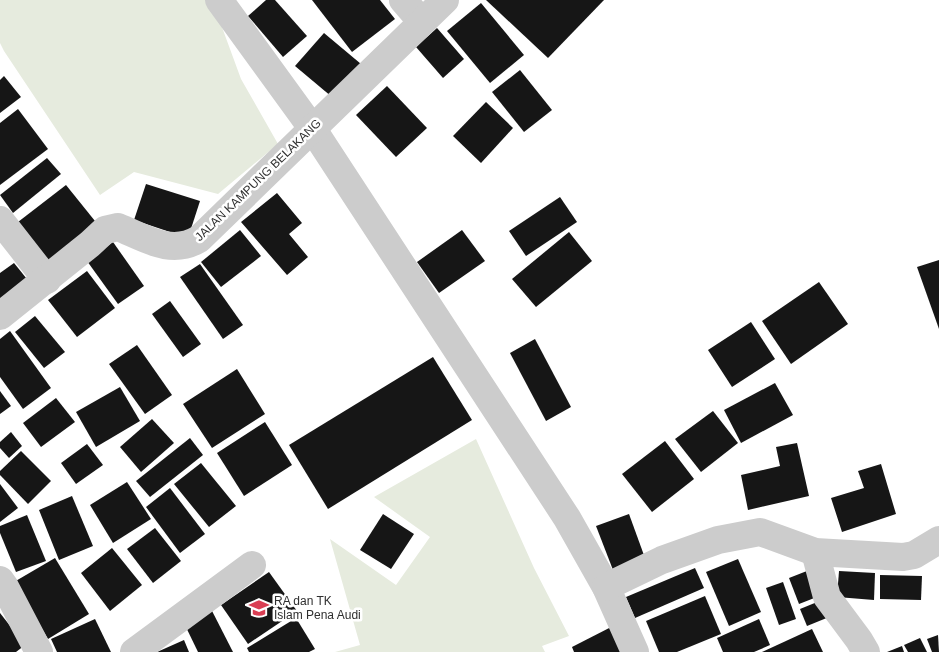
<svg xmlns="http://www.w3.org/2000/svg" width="939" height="652" font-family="Arial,sans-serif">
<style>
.green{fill:#e6ebde}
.building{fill:#161616}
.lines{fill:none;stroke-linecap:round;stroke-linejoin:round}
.minor{stroke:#ccc;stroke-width:28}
.labels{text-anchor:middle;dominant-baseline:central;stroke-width:5;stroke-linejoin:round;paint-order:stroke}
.street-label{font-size:12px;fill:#2f2f2f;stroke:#fff}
.poi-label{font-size:12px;fill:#2f2f2f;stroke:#fff;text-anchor:start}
</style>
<rect width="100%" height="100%" fill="#fff"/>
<!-- green -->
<g class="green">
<polygon points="0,0 212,0 241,79 278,144 218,194 134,172 100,195 4,51 0,43"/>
<polygon points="476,439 534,568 569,636 542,646 545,652 335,652 360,645 330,539 396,585 430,537 374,497"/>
</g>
<!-- building -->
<g class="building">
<polygon points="266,0 275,0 307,36 283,57 248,16"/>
<polygon points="312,0 380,0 395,19 352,52"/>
<polygon points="486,0 604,0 548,58"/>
<polygon points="481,3 524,55 490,83 447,31"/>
<polygon points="437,28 464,59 443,78 416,47"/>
<polygon points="324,33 361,64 332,97 295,66"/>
<polygon points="520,70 552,110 524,132 492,92"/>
<polygon points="4,76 21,97 0,113 0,80"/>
<polygon points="387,86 427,128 396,157 356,115"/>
<polygon points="486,102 513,128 481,163 453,136"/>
<polygon points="18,109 48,149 0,185 0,123"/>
<polygon points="47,158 61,174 13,213 0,195"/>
<polygon points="146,184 200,201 188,238 134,220"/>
<polygon points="66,185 99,226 51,264 18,222"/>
<polygon points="277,193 302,223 289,234 308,257 287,275 241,222"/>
<polygon points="560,197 577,222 526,256 509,231"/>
<polygon points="240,230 261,256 221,287 201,262"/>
<polygon points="462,230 485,261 439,293 417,262"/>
<polygon points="569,232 592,261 536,307 512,279"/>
<polygon points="113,242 144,286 118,304 87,261"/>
<polygon points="939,260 939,329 917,267"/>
<polygon points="14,263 31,284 0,308 0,273"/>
<polygon points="200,264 243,325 223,339 180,277"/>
<polygon points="87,271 115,308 77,337 48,300"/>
<polygon points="819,282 848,324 791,364 762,321"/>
<polygon points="170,301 201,344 183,357 152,314"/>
<polygon points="35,316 65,352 44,368 15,332"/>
<polygon points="751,322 775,359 732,387 708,350"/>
<polygon points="10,331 51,388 23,409 0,377 0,339"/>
<polygon points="535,339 571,407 546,421 510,353"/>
<polygon points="137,345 172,395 145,414 109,364"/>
<polygon points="433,357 472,420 328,509 289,445"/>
<polygon points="237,369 265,414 212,448 183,404"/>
<polygon points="775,383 793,415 741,443 724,410"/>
<polygon points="120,387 140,421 96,447 76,412"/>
<polygon points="0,391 11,406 0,414"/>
<polygon points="56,398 75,422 41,447 23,423"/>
<polygon points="713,411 738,443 701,472 675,439"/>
<polygon points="152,419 174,443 141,472 120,447"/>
<polygon points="265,422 292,465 244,496 217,453"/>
<polygon points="11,432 22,446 9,458 0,448 0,442"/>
<polygon points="190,438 203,455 150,497 136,481"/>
<polygon points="665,441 694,479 652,512 622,474"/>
<polygon points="797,443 809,496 748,510 741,475 780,466 776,447"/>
<polygon points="87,444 103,465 76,484 61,463"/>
<polygon points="21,451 51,481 28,504 0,475 0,471"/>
<polygon points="201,463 236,506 209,527 174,484"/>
<polygon points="881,464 896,514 842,532 831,498 864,488 858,471"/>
<polygon points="127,482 151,519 113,543 90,505"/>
<polygon points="0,484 18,508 0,522"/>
<polygon points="170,488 205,534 180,553 146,507"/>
<polygon points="72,496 93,546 59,560 39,510"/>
<polygon points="383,514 414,534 391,569 360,550"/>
<polygon points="629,514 645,558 613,570 596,526"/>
<polygon points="27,515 46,561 16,572 0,533 0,526"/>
<polygon points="155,528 181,561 153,583 127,549"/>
<polygon points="112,548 142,585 110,611 81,573"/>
<polygon points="55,558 89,614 48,639 14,582"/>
<polygon points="738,559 761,612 729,626 706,572"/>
<polygon points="695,568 704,588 635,618 626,597"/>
<polygon points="812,569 822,595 799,604 789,578"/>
<polygon points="839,571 875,573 874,600 837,597"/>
<polygon points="269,572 297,611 248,644 221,605"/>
<polygon points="880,575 922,576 921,600 880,599"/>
<polygon points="783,582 796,619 779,625 766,588"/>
<polygon points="705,596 721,634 677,652 659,652 646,621"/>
<polygon points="827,598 834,615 807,626 800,609"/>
<polygon points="210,607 233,652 198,652 183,621"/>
<polygon points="0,613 25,645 16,652 0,652"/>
<polygon points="296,618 315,649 309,652 249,652 247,648"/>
<polygon points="95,619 111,652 57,652 51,639"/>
<polygon points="759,619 770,645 754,652 723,652 717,638"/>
<polygon points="617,624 630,652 574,652 572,647"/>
<polygon points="812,629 823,652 762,652"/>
<polygon points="938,635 939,652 932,652 927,639"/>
<polygon points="920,638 927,652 908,652 904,645"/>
<polygon points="184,640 189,652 157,652"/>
<polygon points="902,646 904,652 887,652"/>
</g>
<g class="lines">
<!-- minor -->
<g class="minor">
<polyline points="219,0 312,128 567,518 606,587 635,652"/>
<polyline points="403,0 422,22"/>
<polyline points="0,220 47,280"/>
<path d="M 0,316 L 90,244 L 105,230 L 118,227 C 145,238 171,256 199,239 L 445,0"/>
<polyline points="815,552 827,597 859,640 866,652"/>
<polyline points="0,580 5,587 39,652"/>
<polyline points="606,587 662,560 718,540 760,532 815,552 903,557 914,555 939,540"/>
<polyline points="134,652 252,565"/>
</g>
</g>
<!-- icons -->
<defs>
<symbol id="school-bare" viewBox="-9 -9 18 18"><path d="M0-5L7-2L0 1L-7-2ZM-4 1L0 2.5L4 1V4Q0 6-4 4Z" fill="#da3e53" stroke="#fff" stroke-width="2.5" paint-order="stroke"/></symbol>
</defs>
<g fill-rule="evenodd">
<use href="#school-bare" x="245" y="594" width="28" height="28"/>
</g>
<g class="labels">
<!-- street labels -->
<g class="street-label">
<text transform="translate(258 180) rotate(-44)">JALAN KAMPUNG BELAKANG</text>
</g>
<!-- poi labels -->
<g class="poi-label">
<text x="274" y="601">RA dan TK<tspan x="274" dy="14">Islam Pena Audi</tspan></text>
</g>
</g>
</svg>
